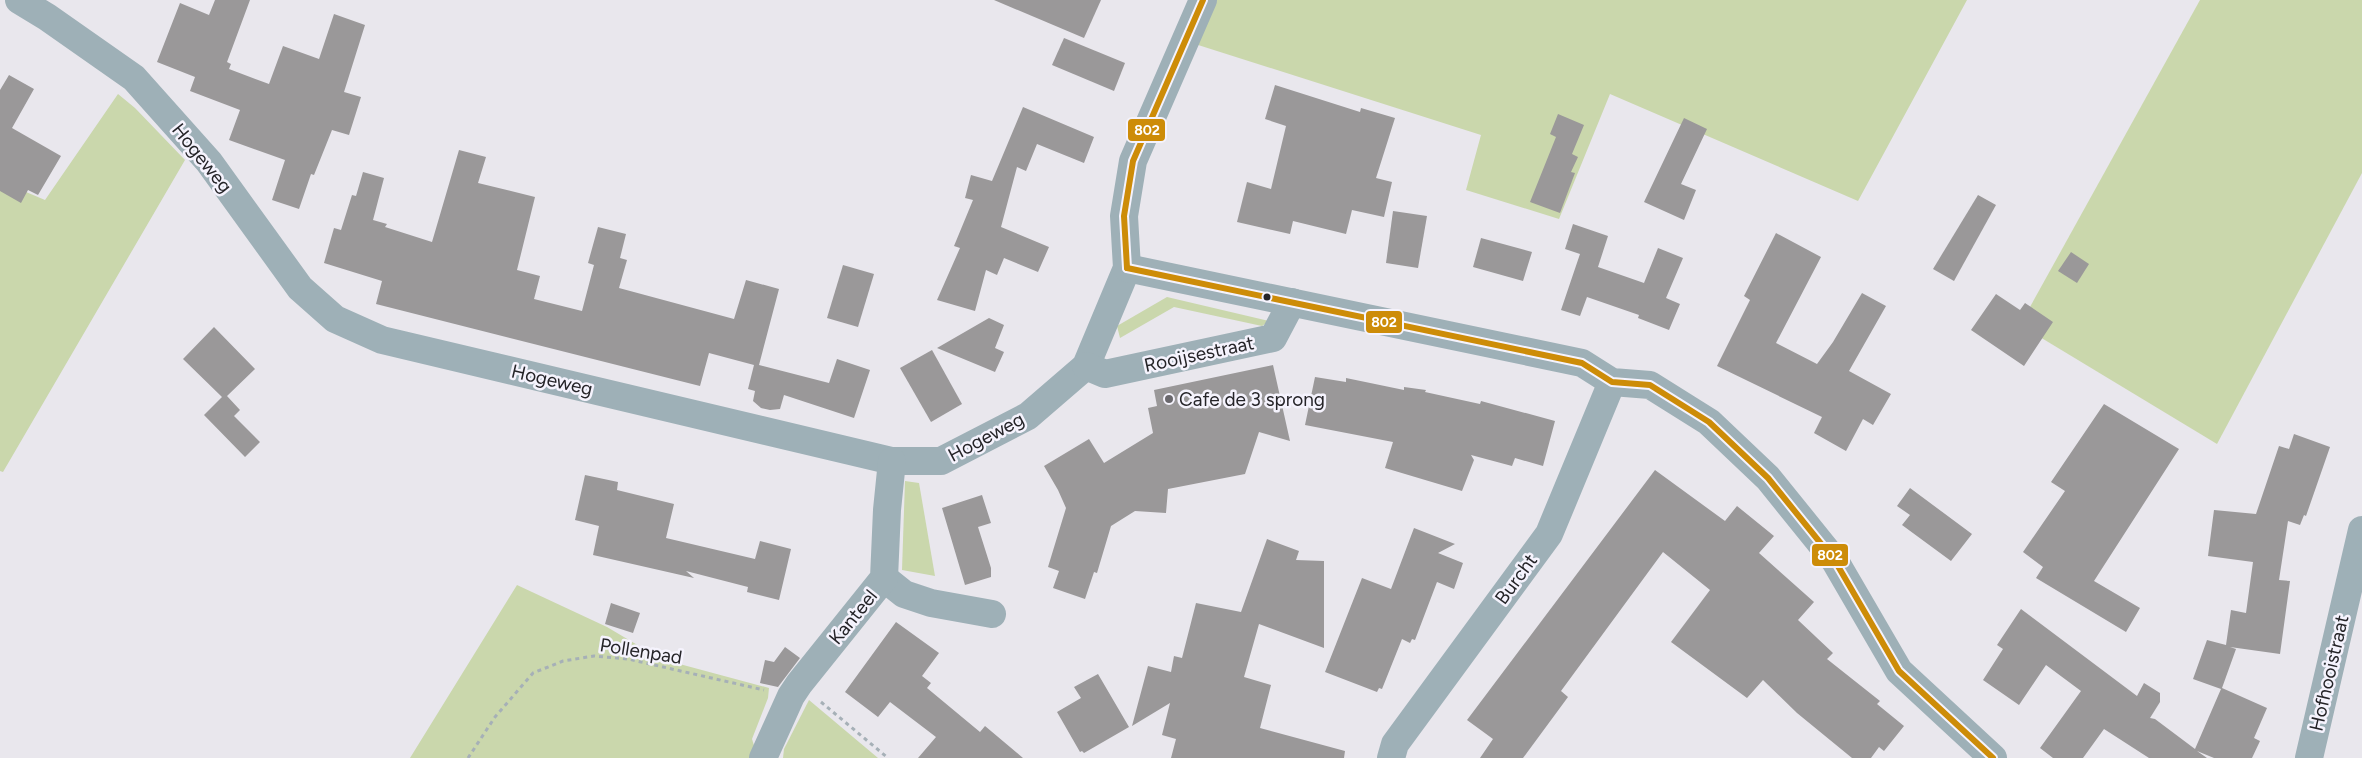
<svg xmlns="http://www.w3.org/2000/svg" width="2362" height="758" font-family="Figtree,sans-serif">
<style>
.green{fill:#cad7ac}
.building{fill:#9a9899}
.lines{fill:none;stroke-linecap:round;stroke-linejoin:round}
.path{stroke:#a6b0b7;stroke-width:3;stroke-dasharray:4 4;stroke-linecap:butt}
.minor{stroke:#9eb0b7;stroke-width:28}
.bus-1-casing{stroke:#f5f3fd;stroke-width:10}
.bus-1{stroke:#cd8c08;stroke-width:6}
.bus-dot{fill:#252428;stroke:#f5f3fd;stroke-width:2}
.poi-dot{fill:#6a686d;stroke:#f5f3fd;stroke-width:2}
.labels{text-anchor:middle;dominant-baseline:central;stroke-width:5;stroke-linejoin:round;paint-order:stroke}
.street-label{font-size:19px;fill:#252428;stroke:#f5f3fd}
.poi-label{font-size:19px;fill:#252428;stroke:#f5f3fd;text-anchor:start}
.line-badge{stroke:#f5f3fd;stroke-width:2}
.badge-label{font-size:14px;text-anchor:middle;font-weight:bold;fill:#fff}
</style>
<rect width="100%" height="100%" fill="#e9e7ed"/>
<!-- green -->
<g class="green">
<polygon points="1213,0 1967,0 1858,201 1610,94 1559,219 1466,190 1481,135 1195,44"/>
<polygon points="2200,0 2362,0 2362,173 2217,444 2020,325"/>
<polygon points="118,94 135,108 185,160 3,472 0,471 0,181 45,200"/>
<polygon points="1167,297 1269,321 1262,326 1174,307 1120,338 1117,326"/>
<polygon points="905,481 919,483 935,576 902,570"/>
<polygon points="517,585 607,627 661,659 769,688 768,698 752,739 756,752 753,758 410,758"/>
<polygon points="809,700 878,758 783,758 784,749"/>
</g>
<!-- building -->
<g class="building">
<polygon points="215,0 250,0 227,62 231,64 229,69 269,84 283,46 319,59 334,14 365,25 344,92 361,97 349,135 332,130 314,175 311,174 299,209 272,200 285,160 229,140 240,110 190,91 195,77 157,62 180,3 209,15"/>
<polygon points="994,0 1101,0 1084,38"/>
<polygon points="1064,38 1125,63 1114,91 1052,65"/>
<polygon points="9,75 34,89 12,128 61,156 38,195 28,190 21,203 0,191 0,90"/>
<polygon points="1275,85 1360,112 1361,108 1395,118 1376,178 1392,182 1384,217 1352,210 1346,234 1293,221 1290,234 1237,222 1247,182 1271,189 1286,126 1265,119"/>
<polygon points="1023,107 1094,137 1084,163 1037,144 1026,171 1017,167 1001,227 1049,247 1038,272 1004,258 997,275 986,270 975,311 937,300 960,248 954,246 973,200 965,198 971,175 992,181"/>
<polygon points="1558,114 1584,125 1572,154 1578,157 1571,172 1575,173 1560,213 1530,202 1556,137 1550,134"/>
<polygon points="1684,118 1707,129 1681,184 1696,190 1684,220 1644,202"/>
<polygon points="459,150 486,157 478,183 535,197 517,270 540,276 534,299 582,311 594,265 588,263 598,227 626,234 620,258 627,260 619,288 734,319 746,280 779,289 759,365 829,383 837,359 870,370 854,418 784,395 780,409 770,410 761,408 753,401 755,391 748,389 754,365 709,353 700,386 376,304 382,281 324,263 334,228 341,230 352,195 356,196 363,172 384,178 373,220 387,224 385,227 432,242"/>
<polygon points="1978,195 1996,205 1954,281 1933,269"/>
<polygon points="1393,211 1427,216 1418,268 1386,263"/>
<polygon points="1573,224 1608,236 1598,267 1644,283 1658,248 1683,258 1666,298 1680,304 1669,330 1638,318 1639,315 1587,297 1580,316 1561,310 1580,254 1565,249"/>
<polygon points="1776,233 1821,257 1776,343 1817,364 1833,342 1862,293 1886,306 1849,371 1891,394 1873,425 1863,419 1846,451 1814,433 1822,417 1717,366 1750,300 1744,296"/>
<polygon points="1481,238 1532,252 1523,281 1473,267"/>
<polygon points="2071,252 2089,264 2077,283 2058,271"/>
<polygon points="843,265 874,274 858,327 827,318"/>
<polygon points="1996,294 2020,310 2025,303 2053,322 2024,366 1971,330"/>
<polygon points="989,318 1004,325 995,348 1004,352 995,372 937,348"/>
<polygon points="214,327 255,369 227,396 240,410 234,416 260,442 245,457 204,415 222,397 183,359"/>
<polygon points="932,350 962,404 931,422 900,368"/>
<polygon points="1273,365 1290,441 1259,432 1245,474 1168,489 1166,513 1135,511 1111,526 1097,573 1094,572 1085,599 1053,588 1059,571 1048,567 1066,508 1058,490 1044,466 1089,439 1104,463 1153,433 1148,408 1157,406 1154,390"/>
<polygon points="1315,377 1346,382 1346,378 1404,390 1404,387 1426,390 1425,392 1480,404 1481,401 1555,421 1543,466 1515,458 1512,466 1471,455 1474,460 1462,491 1385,468 1393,442 1305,425"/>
<polygon points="2104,404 2179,449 2094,581 2140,608 2126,632 2036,578 2043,567 2023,552 2065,491 2051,482"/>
<polygon points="2294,434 2330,447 2306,516 2304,515 2300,525 2288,521 2279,580 2290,581 2280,654 2230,647 2236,649 2222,688 2267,708 2254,738 2260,741 2252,758 2214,758 2197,751 2207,758 2149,758 2104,729 2083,758 2053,758 2040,748 2081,691 2046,665 2019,705 1983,680 2003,649 1997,645 2021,609 2137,696 2144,683 2160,693 2160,702 2150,718 2155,719 2195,749 2221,689 2193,679 2207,640 2226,645 2231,610 2246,613 2253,562 2208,556 2214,510 2256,514 2279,446 2289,449"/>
<polygon points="1655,470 1725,521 1737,506 1774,536 1759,553 1814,602 1798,620 1833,653 1827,659 1880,701 1877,704 1904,726 1884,751 1879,747 1871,758 1852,758 1797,713 1763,680 1747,698 1671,642 1710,590 1663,552 1561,691 1568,697 1523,758 1480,758 1493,739 1467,720"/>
<polygon points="585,475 618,482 617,490 674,504 666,538 755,559 760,541 791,549 779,600 747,592 748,587 686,571 694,578 593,555 599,526 575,520"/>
<polygon points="1910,488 1972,534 1951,561 1902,525 1910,515 1897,506"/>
<polygon points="982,495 991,523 978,527 991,568 991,577 965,585 942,508"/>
<polygon points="1414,528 1455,544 1438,553 1463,563 1454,589 1437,582 1415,640 1412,639 1410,643 1402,639 1382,689 1379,688 1377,692 1325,672 1362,578 1391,589"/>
<polygon points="1267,539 1299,551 1296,560 1324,561 1324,648 1259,624 1244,677 1271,685 1260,728 1345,751 1344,758 1171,758 1176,739 1162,735 1170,703 1132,726 1148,666 1171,672 1174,656 1182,658 1196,603 1241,612"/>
<polygon points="611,603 640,613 633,633 605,624"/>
<polygon points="896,622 939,653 922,676 931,683 927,688 980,732 985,726 1023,758 918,758 936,737 890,702 878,717 845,692"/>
<polygon points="785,647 800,658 778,687 760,683 765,660 774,662"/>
<polygon points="1098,674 1129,727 1084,753 1082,751 1080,752 1057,712 1081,698 1074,687"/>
</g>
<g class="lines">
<!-- path -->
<g class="path">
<polyline points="821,702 888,758"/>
<polyline points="468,758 495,717 533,673 563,661 594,656 628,659 764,690"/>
</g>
<!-- minor -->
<g class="minor">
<polyline points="19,0 47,17 134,78 209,162 300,288 335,319 382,340 892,461 941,461 1028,416 1086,366 1127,268 1124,216 1133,161 1203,0"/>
<polyline points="1127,268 1582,363 1612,382 1650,385 1709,422 1768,478 1835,561 1899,671 1993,758"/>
<polyline points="1086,366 1105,374 1273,338 1292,302"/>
<polyline points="884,578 904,594 931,603 992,614"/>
<polyline points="763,758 791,696 799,684 884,578 887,510 892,461"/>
<polyline points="1391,758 1395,744 1549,534 1612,382"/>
<polyline points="2309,758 2362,530"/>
</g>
<defs>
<g id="bus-1">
<polyline points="1127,268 1582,363 1612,382 1650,385 1709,422 1768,478 1835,561 1899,671 1993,758"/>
<polyline points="1127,268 1124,216 1133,161 1203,0"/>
</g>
</defs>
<!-- bus-1 casing -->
<use href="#bus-1" class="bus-1-casing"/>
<!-- bus-1 -->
<use href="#bus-1" class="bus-1"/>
</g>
<!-- markers -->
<circle class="bus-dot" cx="1267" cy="297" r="4.5"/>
<circle class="poi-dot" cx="1169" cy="399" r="5"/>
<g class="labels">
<!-- street labels -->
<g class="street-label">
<text transform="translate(202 158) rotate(51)">Hogeweg</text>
<text transform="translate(1199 354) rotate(-12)">Rooijsestraat</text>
<text transform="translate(552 380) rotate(13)">Hogeweg</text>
<text transform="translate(986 437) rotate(-28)">Hogeweg</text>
<text transform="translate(1516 579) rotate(-54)">Burcht</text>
<text transform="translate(853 617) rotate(-51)">Kanteel</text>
<text transform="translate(641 651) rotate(9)">Pollenpad</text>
<text transform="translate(2329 673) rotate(-77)">Hofhooistraat</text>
</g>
<!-- poi labels -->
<g class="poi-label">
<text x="1179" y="399">Cafe de 3 sprong</text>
</g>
</g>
<g class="line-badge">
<rect x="1127" y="118" width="39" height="24" rx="5" fill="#cd8c08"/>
<rect x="1365" y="310" width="38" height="24" rx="5" fill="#cd8c08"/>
<rect x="1811" y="543" width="38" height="24" rx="5" fill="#cd8c08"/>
</g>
<g class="badge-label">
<text x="1147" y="135">802</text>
<text x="1384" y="327">802</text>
<text x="1830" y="560">802</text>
</g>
</svg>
